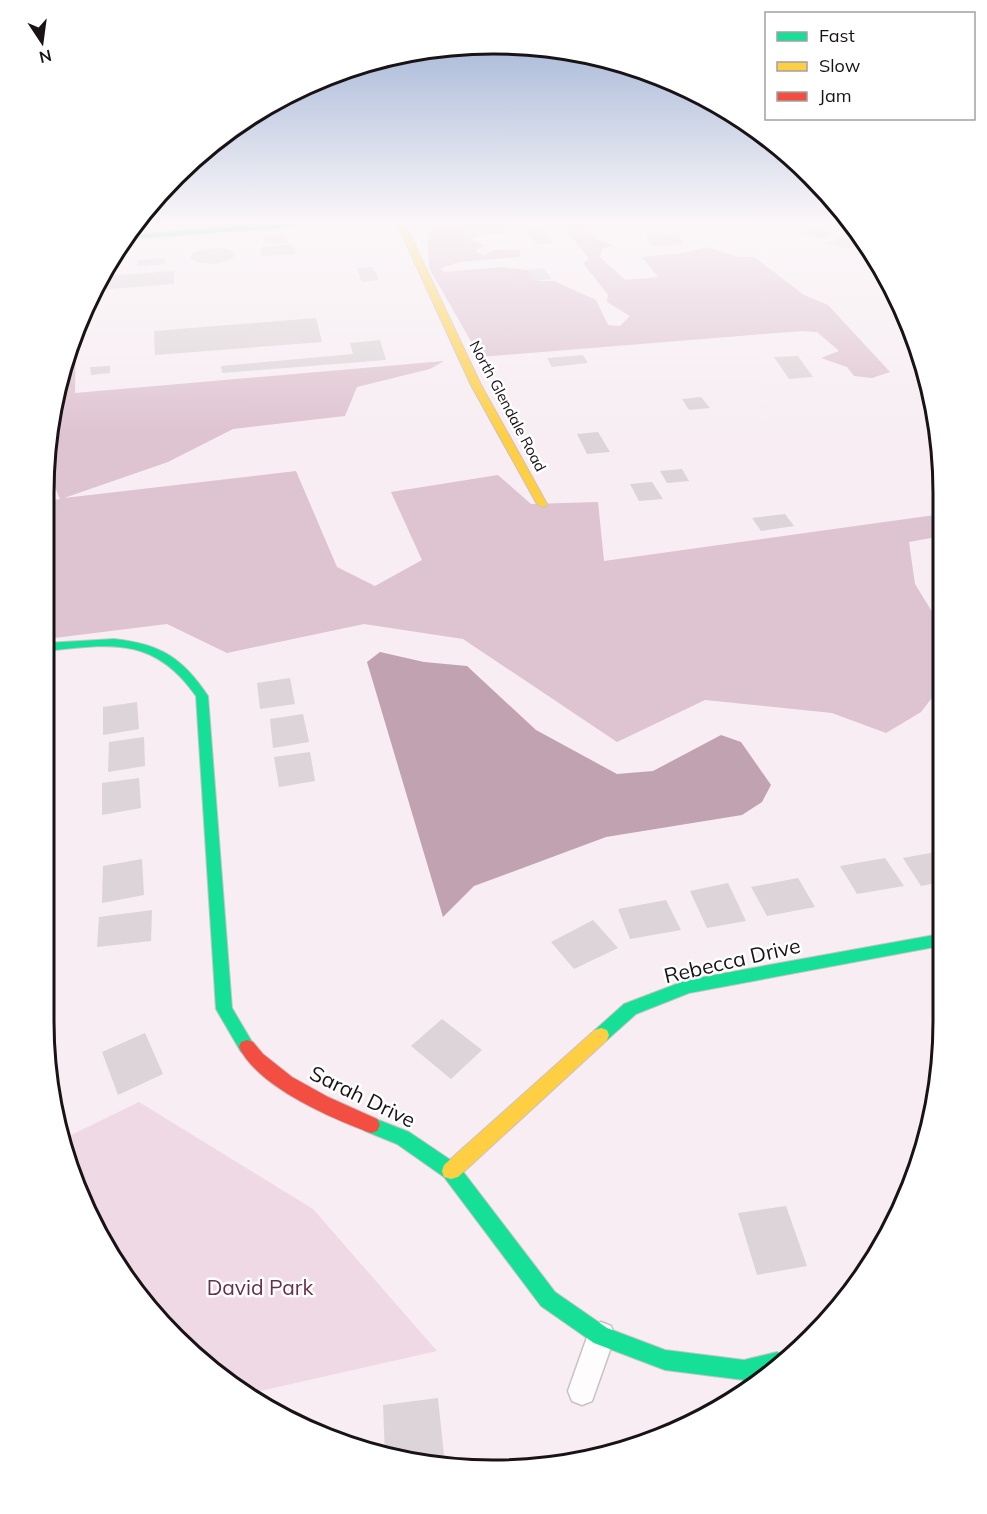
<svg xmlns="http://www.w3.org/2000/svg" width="987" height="1514" font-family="Mulish,sans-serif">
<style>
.green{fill:#efd9e4}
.forest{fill:#dec3d0}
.water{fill:#c1a2b1}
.building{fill:#dcd4d8}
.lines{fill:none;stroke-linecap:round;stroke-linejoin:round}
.street-casing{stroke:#c9c2c5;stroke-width:3}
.fast-casing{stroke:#c9c2c5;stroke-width:2}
.slow-casing{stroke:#c9c2c5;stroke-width:2}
.jam-casing{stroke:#c9c2c5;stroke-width:2}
.street{fill:#fefcfd;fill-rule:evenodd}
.fast{fill:#16e098;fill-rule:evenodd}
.slow{fill:#ffcf43;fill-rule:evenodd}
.jam{fill:#f24e42;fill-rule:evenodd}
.labels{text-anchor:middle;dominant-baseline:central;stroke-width:5;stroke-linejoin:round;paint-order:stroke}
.far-street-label{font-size:15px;fill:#191316;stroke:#fff}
.near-street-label{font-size:21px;fill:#191316;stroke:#fff}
.near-park-label{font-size:21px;fill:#65304d;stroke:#fff}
.rim{fill:none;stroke:#191316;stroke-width:3}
</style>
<rect width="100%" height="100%" fill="#f7edf2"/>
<!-- green -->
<polygon class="green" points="139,1102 313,1209 437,1351 260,1391 260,1399 219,1377 120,1271 67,1165 63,1139"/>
<!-- forest -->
<g class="forest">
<polygon points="467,224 504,224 509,233 482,234 469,240 484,245 476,251 484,256 493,250 520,250 519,257 459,262 440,269 445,272 503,267 527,270 536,281 554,281 596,300 608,325 620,326 630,316 607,302 608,295 583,263 589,258 561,225 554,224 584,224 596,239 613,245 602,249 600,257 625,280 658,277 642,257 684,253 706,247 739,257 754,257 804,295 828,305 890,372 872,378 854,376 847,367 821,358 839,351 817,332 802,331 480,357 429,268 427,228"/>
<polygon points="73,338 76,338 75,393 444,361 430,369 357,387 345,416 233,429 168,462 64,498 296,471 337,567 375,586 422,560 391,492 498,475 531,504 598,502 604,561 942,514 942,536 909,542 915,584 942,628 941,695 935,694 921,712 886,733 832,713 705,700 617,742 463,639 364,624 227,653 167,624 46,639 47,501 60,499 54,485 47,485 47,466 53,465 59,424 50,424"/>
</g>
<!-- water -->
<polygon class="water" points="380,652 424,662 467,666 536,730 617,774 653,771 721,735 741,742 771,785 762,802 742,815 606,837 474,886 443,917 367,662"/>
<!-- building -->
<g class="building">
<polygon points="800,224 803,225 789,231 770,225"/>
<polygon points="814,227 833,233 819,239 800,233"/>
<polygon points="543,228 554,243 536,244 526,230"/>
<polygon points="678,234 684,244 653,246 646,235"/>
<polygon points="286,235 288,243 264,244 263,236"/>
<polygon points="841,237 860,243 846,249 826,243"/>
<polygon points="294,244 296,254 262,256 260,247"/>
<polygon points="215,248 229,249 235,254 234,257 227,261 213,264 195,262 190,257 195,252"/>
<polygon points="868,248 870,250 876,260 855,254"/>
<polygon points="165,258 165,264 138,266 138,260"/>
<polygon points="373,267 379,280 362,282 357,268"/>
<polygon points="543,268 552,279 536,281 527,270"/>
<polygon points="174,271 174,284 97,290 106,276"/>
<polygon points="316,318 322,342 155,355 154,331"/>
<polygon points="380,340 386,360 222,373 221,366 353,354 350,343"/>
<polygon points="583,355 588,363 552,367 547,358"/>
<polygon points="798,356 813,377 789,379 774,357"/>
<polygon points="110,366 110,373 91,375 90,367"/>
<polygon points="701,397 710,408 689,410 682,399"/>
<polygon points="598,432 610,452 587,454 577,434"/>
<polygon points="682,469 689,481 667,483 660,471"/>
<polygon points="652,482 663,499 639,501 630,484"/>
<polygon points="785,514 794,526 761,531 752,518"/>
<polygon points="290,678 295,704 260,709 257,683"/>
<polygon points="137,702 139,729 103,735 103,707"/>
<polygon points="303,714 309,742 273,748 270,719"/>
<polygon points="144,737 145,766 108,772 109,742"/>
<polygon points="310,752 315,781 279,787 274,757"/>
<polygon points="139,778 141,808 102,815 102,783"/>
<polygon points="941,851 941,882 921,886 903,858"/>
<polygon points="885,858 904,886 857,894 840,866"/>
<polygon points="142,859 144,895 102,903 103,866"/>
<polygon points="798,878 815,907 767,916 751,887"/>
<polygon points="728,883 746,921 707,928 690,891"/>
<polygon points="666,900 681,930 630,939 618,909"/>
<polygon points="152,910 151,941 97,947 99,917"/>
<polygon points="593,920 618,948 574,969 551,942"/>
<polygon points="442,1019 482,1050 451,1079 411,1046"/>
<polygon points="145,1033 163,1074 118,1095 102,1052"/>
<polygon points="786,1206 807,1266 757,1275 738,1213"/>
<polygon points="438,1398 445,1466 385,1454 383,1405"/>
</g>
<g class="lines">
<defs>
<g id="street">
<polygon points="837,224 853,224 857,231 839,226"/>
<polygon points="601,1322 611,1326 615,1336 592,1401 582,1405 572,1401 568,1391 591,1326"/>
</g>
<g id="fast">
<polygon points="269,224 300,224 297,226 129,239 132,235"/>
<path d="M 114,639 C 160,644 182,657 208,696 L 232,1008 L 255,1047 L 253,1052 L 247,1054 L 241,1052 L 216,1009 L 196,696 C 154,636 111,644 46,651 L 46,643 Z"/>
<polygon points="940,934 940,946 689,993 636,1014 607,1040 601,1042 595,1040 593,1035 595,1030 624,1004 687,980"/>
<polygon points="371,1117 409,1132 458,1165 555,1292 607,1328 665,1350 744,1360 777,1352 785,1356 759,1377 744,1380 665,1370 594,1343 541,1306 444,1177 397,1144 365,1131 362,1125 365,1119"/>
</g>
<g id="slow">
<polygon points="397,224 405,224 481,385 547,504 546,506 542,507 537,504 471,385"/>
<polygon points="601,1028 607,1030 609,1035 607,1040 458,1177 451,1179 444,1177 442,1171 444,1165 595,1030"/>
</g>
<path id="jam" d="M 247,1040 L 253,1042 L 263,1054 L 292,1077 L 328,1097 L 377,1119 L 380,1125 L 377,1131 L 371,1133 C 331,1118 258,1087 239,1047 L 241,1042 Z"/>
</defs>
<!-- street casing -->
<use href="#street" class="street-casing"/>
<!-- fast casing -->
<use href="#fast" class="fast-casing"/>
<!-- slow casing -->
<use href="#slow" class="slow-casing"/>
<!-- jam casing -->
<use href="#jam" class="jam-casing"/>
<!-- street -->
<use href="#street" class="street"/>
<!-- fast -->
<use href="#fast" class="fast"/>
<!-- slow -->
<use href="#slow" class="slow"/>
<!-- jam -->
<use href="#jam" class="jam"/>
</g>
<!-- sky -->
<linearGradient id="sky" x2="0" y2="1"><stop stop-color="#98add2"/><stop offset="0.51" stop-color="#fbf7f9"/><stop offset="1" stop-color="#fbf7f9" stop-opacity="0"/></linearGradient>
<rect width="987" height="436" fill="url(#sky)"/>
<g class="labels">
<!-- far-street labels -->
<g class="far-street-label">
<text transform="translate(508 406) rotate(62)">North Glendale Road</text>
</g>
<!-- near-street labels -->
<g class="near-street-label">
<text transform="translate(732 960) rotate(-13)">Rebecca Drive</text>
<text transform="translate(363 1096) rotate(26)">Sarah Drive</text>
</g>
<!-- near-park labels -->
<g class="near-park-label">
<text x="260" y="1287">David Park</text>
</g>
</g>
<!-- crop -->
<path d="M0 0H987V1514H0ZM493 54H494A439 439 0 0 1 933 493V1021A439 439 0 0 1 494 1460H493A439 439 0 0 1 54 1021V493A439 439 0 0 1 493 54Z" fill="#fff" fill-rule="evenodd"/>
<path class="rim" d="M493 54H494A439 439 0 0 1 933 493V1021A439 439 0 0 1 494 1460H493A439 439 0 0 1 54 1021V493A439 439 0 0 1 493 54Z"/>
<!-- legend -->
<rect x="765" y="12" width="210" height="108" fill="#ffffff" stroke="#a3a1a2" stroke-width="1.5"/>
<rect x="777" y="32" width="30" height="9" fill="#16e098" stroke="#a3a1a2" stroke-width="1.5"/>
<text x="819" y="42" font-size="18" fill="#191316">Fast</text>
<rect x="777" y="62" width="30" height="9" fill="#ffcf43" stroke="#a3a1a2" stroke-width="1.5"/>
<text x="819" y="72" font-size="18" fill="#191316">Slow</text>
<rect x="777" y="92" width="30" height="9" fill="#f24e42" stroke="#a3a1a2" stroke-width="1.5"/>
<text x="819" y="102" font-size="18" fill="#191316">Jam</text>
<!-- north arrow -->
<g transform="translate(42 42) rotate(167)" stroke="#ffffff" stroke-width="4.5" paint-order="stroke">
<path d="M0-4.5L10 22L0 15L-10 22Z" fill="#191316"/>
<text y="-9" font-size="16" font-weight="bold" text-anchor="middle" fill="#191316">N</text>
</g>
</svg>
